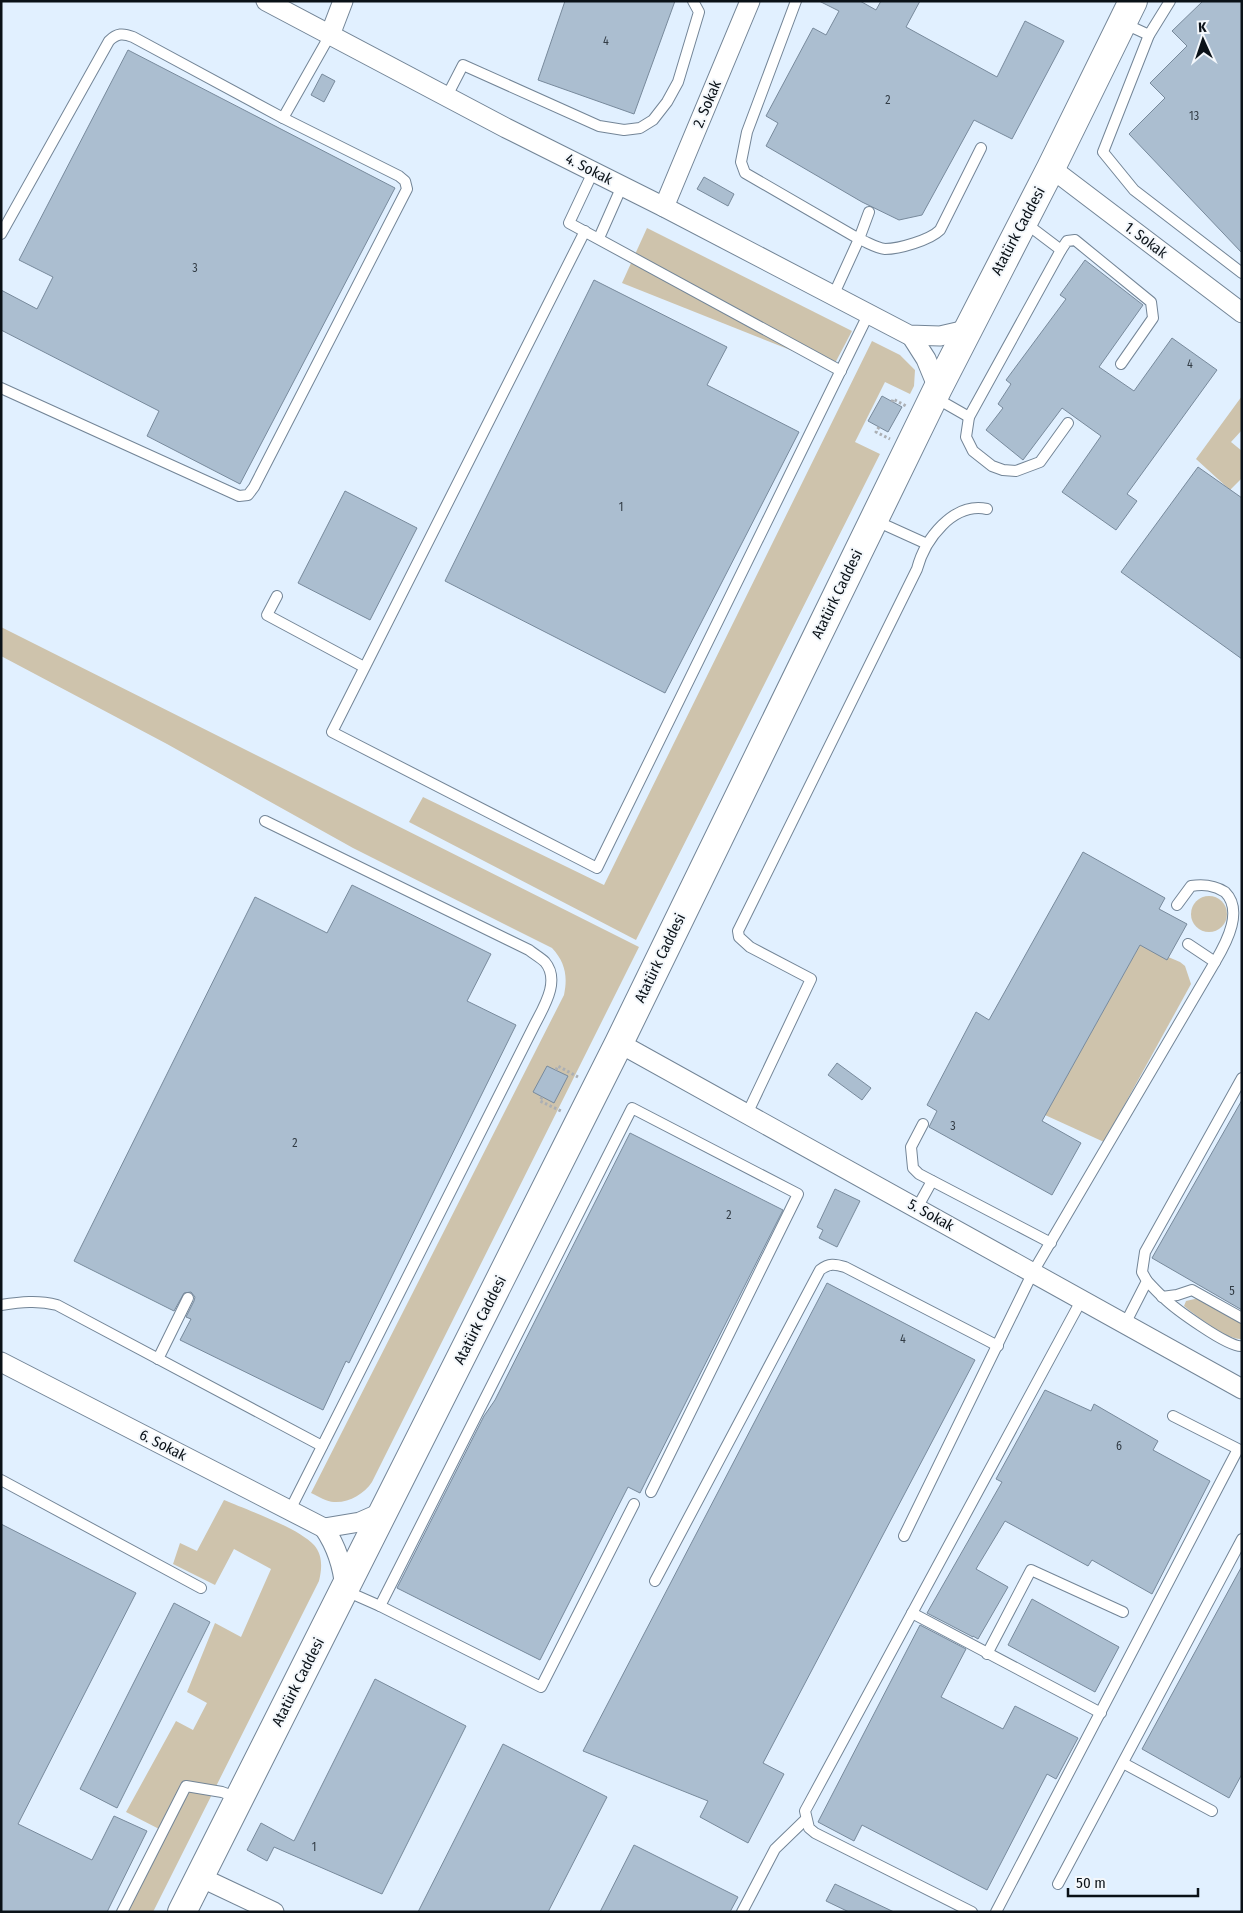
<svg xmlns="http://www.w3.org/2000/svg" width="1243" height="1913" font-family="'Fira Sans Condensed',sans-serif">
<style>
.built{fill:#e1f0ff}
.green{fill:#cec3ac}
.building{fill:#abbed0;stroke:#788a9c}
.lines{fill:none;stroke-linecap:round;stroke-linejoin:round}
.lane-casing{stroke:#738597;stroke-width:12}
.street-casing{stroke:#738597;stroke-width:21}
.secondary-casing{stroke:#738597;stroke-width:30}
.path{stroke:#abafb4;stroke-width:3;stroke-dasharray:2.5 2.5;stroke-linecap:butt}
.lane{stroke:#fff;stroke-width:10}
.street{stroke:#fff;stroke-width:19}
.secondary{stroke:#fff;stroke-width:28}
.labels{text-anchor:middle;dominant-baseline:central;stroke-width:4;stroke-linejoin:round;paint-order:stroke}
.number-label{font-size:12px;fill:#323c45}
.street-label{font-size:15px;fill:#0a1117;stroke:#f3f7fb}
</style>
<rect width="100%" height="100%" fill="#f3f7fb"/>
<!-- built -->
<rect class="built" x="1" y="1" width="1241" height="1911"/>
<!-- green -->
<g class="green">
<polygon points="647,228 852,331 833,367 622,283"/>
<polygon points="872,341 900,355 915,370 914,386 910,394 885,382 855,442 880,454 636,940 409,822 423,797 604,885"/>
<polygon points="1242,396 1242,430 1231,442 1242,451 1242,478 1230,490 1196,459"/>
<path d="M 1,627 L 639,947 L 372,1482 C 364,1494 349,1503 334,1502 C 327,1502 318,1496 311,1493 L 564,995 C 568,976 565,962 552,948 L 353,848 L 167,744 L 1,656 Z"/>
<circle cx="1209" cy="914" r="18"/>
<polygon points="1140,945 1180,962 1185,966 1191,984 1104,1142 1045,1115"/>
<path d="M 1199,1298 L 1242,1322 L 1242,1339 C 1228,1341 1195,1315 1184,1306 L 1186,1301 Z"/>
<path d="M 224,1500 C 247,1510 297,1527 314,1545 C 323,1555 322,1569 319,1581 L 153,1912 L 121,1912 L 161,1830 L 126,1812 L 176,1721 L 193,1730 L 207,1703 L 187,1692 L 215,1623 L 241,1637 L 271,1569 L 234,1549 L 215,1585 L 173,1564 L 180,1543 L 197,1551 Z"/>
</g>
<!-- building -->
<g class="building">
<polygon points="565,1 675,1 634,114 538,80"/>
<polygon points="819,1 860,1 876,10 881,1 920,1 906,27 997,77 1025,21 1064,41 1012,139 974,120 922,215 899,220 862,202 766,146 778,123 766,116 813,28 826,35 839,11"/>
<polygon points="1203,1 1242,1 1242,253 1129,134 1165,98 1150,83 1187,46 1172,31"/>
<polygon points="128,50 395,188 240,484 147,436 159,411 1,330 1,290 37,309 53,277 19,260"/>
<polygon points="322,74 335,81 324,102 311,95"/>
<polygon points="704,177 734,194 728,206 697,189"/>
<polygon points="1085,260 1143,305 1099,367 1134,391 1172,338 1217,370 1127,494 1137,501 1116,530 1062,492 1101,436 1062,408 1023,460 986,430 1003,408 998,404 1011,384 1006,380 1066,299 1060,295"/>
<polygon points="594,280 727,347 707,385 799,432 665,693 445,581"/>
<polygon points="882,396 902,407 888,432 868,421"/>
<polygon points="1198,467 1242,498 1242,659 1121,572"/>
<polygon points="345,491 417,528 370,620 298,583"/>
<polygon points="1083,852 1165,898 1159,909 1187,924 1167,960 1140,945 1042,1121 1081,1143 1052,1195 929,1127 937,1111 927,1105 976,1012 989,1020"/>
<polygon points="352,885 491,954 467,1001 516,1025 349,1363 346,1361 323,1410 180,1340 191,1319 186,1317 194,1301 195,1297 191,1292 184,1293 174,1311 74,1261 255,897 327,933"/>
<polygon points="837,1063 871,1088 862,1100 828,1075"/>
<polygon points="547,1066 568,1076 554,1103 533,1092"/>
<polygon points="1242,1100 1242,1310 1152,1258"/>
<polygon points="630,1133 783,1210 640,1493 628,1487 540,1660 397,1588 484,1416 495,1400"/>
<polygon points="835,1189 860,1201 837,1247 819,1238 823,1230 817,1227"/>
<polygon points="827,1283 975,1360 763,1763 784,1774 748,1843 700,1817 708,1801 583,1751"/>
<polygon points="1045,1390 1091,1411 1094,1404 1158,1441 1153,1450 1210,1481 1152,1594 1092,1560 1088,1566 1005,1521 976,1569 1008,1587 978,1639 973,1636 973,1637 927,1613 1002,1482 996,1479"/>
<polygon points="1,1524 136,1593 18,1824 92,1860 114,1816 147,1831 107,1912 1,1912"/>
<polygon points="1242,1566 1242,1774 1229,1798 1142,1749"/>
<polygon points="1032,1599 1119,1647 1095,1692 1008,1645"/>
<polygon points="174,1603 210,1622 117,1808 80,1789"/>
<polygon points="920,1625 966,1649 941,1697 1003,1729 1015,1706 1078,1738 1056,1779 1047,1774 987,1890 862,1825 854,1841 818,1822"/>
<polygon points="375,1679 466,1726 382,1894 274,1847 267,1861 247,1850 261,1823 294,1841"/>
<polygon points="503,1744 607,1797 548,1912 418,1912"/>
<polygon points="634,1845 738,1897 730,1912 600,1912"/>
<polygon points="835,1884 894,1912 849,1912 826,1901"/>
</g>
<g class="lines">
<defs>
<g id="lane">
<polyline points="796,1 747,132 741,162 745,173 859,239 869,212"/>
<polyline points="1170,1 1149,35 1103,152 1134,190 1242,273"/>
<polyline points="1123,23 1149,35"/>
<polyline points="447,96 463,65 599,126 624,130 640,128 653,120 667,102 678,82 699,12 693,1"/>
<polyline points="283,118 330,35"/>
<polyline points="593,172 569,223 841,371"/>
<polyline points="1024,222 1061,250"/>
<polyline points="585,231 332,732 597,868 868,315"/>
<path d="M 1,234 L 109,41 C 117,33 123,33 133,37 L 283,118 L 399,176 L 405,181 L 407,189 L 254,487 L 248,495 L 239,496 L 1,388"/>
<polyline points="599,238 622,186"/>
<path d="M 833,296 L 859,239 C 867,242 876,248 885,249 C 899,249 930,240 940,230 L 981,148"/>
<polyline points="934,397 969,417"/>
<polyline points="1068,423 1040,462 1016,471 1003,470 992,466 973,451 966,437 969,417 1061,250 1067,241 1075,240 1151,302 1153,318 1121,364"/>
<polyline points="874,520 927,544"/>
<polyline points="277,596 267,615 364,667"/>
<path d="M 265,821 L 529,950 C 534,954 541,958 545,962 C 561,981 543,1008 534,1026 L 290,1510"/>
<polyline points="1188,944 1215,962"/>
<path d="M 747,1114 L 811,979 L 750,947 L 739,937 L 738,931 L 917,569 C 925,539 953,502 987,509"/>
<polyline points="923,1124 911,1147 913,1168 919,1174 1051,1243"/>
<polyline points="917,1208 932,1181"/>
<path d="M 1147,1281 C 1153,1287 1158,1293 1164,1298 C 1174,1308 1230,1349 1242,1346"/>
<polyline points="1162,1297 1177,1295 1192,1290 1242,1318"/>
<path d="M 1,1305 C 21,1302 38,1300 57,1305 L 322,1446"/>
<polyline points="1125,1324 1147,1281 1142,1272 1145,1252 1242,1078"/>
<polyline points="158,1359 188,1298"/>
<polyline points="1,1480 201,1588"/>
<path d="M 904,1536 L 1033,1272 L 1215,962 C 1228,940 1243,910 1225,892 C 1214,885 1204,884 1191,886 L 1177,905"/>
<path d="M 655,1581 L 820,1270 C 829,1263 835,1264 845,1267 L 998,1346"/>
<polyline points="346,1591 380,1606 541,1687 634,1504"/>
<polyline points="380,1606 632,1108 798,1194 651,1492"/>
<polyline points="912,1613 1101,1713"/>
<polyline points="987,1654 1031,1570 1123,1612"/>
<polyline points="1123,1763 1212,1811"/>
<polyline points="1058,1884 1242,1539"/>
<polyline points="122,1912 186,1786 222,1792 238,1798"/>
<polyline points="742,1912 775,1849 806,1819"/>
<polyline points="972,1912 815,1833 809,1828 805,1811 1082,1299"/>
<polyline points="996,1912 1238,1449 1173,1416"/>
</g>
<g id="street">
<polyline points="266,1 506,128 664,207 909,335 940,336 966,330"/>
<polyline points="330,35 343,1"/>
<polyline points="1051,168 1242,313"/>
<polyline points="664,207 750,1"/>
<polyline points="912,337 926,359 938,388"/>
<polyline points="619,1043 1242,1389"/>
<polyline points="1,1362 324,1528"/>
<path d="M 345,1589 C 343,1566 337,1547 324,1528 L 360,1522 L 385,1511"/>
<polyline points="200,1877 274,1912"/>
</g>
<polyline id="secondary" points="182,1912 619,1043 938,388 1051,168 1133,1"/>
</defs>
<!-- lane casing -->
<use href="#lane" class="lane-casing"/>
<!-- street casing -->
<use href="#street" class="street-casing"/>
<!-- secondary casing -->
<use href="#secondary" class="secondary-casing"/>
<!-- path -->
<g class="path">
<polyline points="892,402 893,399 906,406"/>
<polyline points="879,427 876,432 890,439"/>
<polyline points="556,1070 558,1066 578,1077"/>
<polyline points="542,1097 540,1101 561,1111"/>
</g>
<!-- lane -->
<use href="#lane" class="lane"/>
<!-- street -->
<use href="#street" class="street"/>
<!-- secondary -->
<use href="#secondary" class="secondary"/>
</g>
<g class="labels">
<!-- number labels -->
<g class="number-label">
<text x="606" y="41">4</text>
<text x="888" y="100">2</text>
<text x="1194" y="116">13</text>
<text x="195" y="268">3</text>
<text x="1190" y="364">4</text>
<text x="621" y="507">1</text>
<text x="953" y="1126">3</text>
<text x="295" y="1143">2</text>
<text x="729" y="1215">2</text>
<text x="1232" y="1291">5</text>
<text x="903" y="1339">4</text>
<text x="1119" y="1446">6</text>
<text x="314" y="1847">1</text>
</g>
<!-- street labels -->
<g class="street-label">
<text transform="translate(707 104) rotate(-67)">2. Sokak</text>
<text transform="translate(589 169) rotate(27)">4. Sokak</text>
<text transform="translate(1018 231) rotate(-62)">Atatürk Caddesi</text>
<text transform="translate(1146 240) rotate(37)">1. Sokak</text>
<text transform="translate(837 594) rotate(-64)">Atatürk Caddesi</text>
<text transform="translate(660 958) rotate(-64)">Atatürk Caddesi</text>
<text transform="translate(931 1215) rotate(29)">5. Sokak</text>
<text transform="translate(480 1320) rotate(-63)">Atatürk Caddesi</text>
<text transform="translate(163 1445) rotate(27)">6. Sokak</text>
<text transform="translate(298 1682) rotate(-63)">Atatürk Caddesi</text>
</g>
</g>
<!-- border -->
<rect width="1243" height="1913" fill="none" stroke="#0a1117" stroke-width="5"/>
<!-- north arrow -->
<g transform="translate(1203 40) rotate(357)" stroke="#f3f7fb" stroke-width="4" paint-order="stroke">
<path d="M0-4L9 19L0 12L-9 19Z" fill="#0a1117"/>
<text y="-8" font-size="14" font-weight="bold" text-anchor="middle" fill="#0a1117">K</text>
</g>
<!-- scale -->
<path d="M1068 1888v8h130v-8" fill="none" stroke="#0a1117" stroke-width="2.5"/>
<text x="1076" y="1888" font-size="15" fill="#0a1117" stroke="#f3f7fb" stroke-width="4" paint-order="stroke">50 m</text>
</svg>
